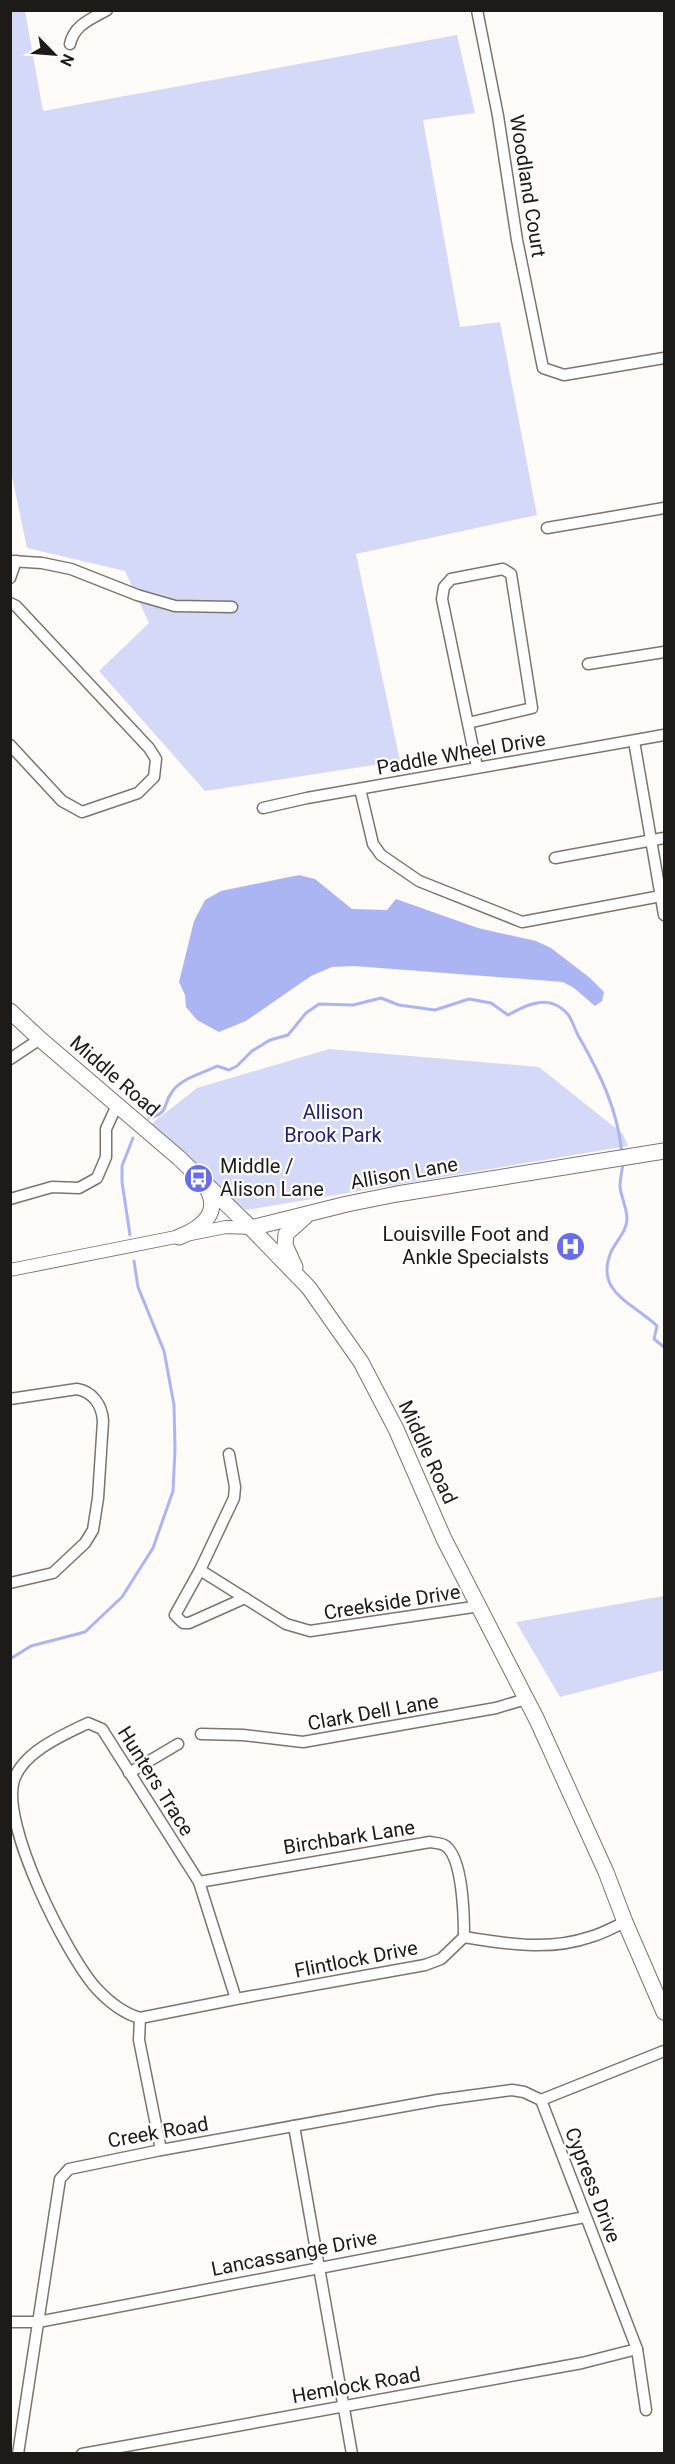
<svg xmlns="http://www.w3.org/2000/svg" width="675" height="2464" font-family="Roboto,sans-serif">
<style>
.green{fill:#d4d9f7}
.water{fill:#acb5f3}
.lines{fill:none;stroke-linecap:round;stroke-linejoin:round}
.stream{stroke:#acb5f3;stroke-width:3}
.minor-casing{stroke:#7c756e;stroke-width:13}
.tertiary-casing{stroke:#7c756e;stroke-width:14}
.secondary-casing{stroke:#7c756e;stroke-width:17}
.minor{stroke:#fff;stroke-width:10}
.tertiary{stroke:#fff;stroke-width:12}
.secondary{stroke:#fff;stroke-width:15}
.labels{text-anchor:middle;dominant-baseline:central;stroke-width:4.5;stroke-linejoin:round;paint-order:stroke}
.street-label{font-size:20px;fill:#1d1a17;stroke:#fff}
.park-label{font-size:20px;fill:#252075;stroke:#fff}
.poi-label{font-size:20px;fill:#1d1a17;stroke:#fff;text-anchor:start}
</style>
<rect width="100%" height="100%" fill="#fefbf8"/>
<!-- green -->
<g class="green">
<polygon points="10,11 25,11 43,111 457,35 475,113 423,120 460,327 500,322 537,515 356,554 400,761 205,791 99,671 149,623 125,571 27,548 10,467"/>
<polygon points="329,1049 539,1067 623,1134 628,1146 246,1210 145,1129 197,1088"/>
<polygon points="664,1596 664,1670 560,1697 516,1622"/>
</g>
<!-- water -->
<polygon class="water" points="299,875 315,879 352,909 387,910 396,899 478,928 536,941 551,948 590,978 604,992 602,1001 595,1006 574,988 563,982 354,966 332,967 311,976 246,1021 219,1032 197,1020 186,1007 185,995 179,982 194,921 205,900 221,891"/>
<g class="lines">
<!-- stream -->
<g class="stream">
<path d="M 149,1118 C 170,1113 162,1105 172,1092 C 181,1078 204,1073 217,1066 L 229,1070 L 237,1066 L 252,1051 L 270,1040 L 288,1035 L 306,1013 L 319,1004 L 353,1005 L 381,998 L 399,1005 L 435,1010 L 469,999 L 491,1003 L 508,1015 C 521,1008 541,997 556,1005 C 573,1014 571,1023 579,1037 C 601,1075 618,1111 622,1154"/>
<path d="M 623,1164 C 622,1171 620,1179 620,1187 C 621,1197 627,1208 627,1219 C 627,1231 616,1241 611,1252 C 594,1293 634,1303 657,1326 L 654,1339 L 664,1347"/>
<polyline points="130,1235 122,1182 122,1166 133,1138"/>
<polyline points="10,1659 31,1646 85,1632 122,1597 153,1548 173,1491 175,1449 174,1405 164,1351 138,1287 134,1261"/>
</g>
<defs>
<g id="minor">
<polyline points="477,10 498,116 517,240 543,368 564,375 664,358"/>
<path d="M 70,44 C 74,25 91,19 107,10"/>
<polyline points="547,528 664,508"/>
<polyline points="10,561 42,563 71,569 137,595 175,606 232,607"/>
<polyline points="10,578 16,561"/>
<polyline points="10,603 16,606 149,748 156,759 154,777 138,793 82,812 62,801 10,745"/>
<polyline points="588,664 664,652"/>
<polyline points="468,723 532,708 511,574 503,569 451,579 444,587 442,599 477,767"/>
<polyline points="634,741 664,915"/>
<polyline points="360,789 373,844 381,855 419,881 522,922 661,896"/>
<polyline points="263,808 307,798 664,735"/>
<polyline points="555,858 664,838"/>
<polyline points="10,1059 40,1039"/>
<polyline points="10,1199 52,1187 79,1188 97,1178 106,1157 106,1129 117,1105"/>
<path d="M 10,1399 L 77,1389 C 93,1392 102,1405 103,1421 L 98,1498 L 93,1530 L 85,1543 L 53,1573 L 10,1583"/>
<polyline points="229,1454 235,1487 234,1498 200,1570 175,1615 183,1623 189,1623 245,1598"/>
<polyline points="200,1570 286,1624 310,1631 480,1606"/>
<polyline points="201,1734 243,1735 303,1742 496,1708 526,1699"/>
<polyline points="129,1773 178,1744"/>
<path d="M 199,1882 L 430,1842 C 434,1843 440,1843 444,1845 C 463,1855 464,1918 464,1937"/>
<path d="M 236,1999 L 199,1882 L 102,1729 L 88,1723 C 63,1735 23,1752 14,1780 C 0,1823 66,1954 96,1988 C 108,2001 122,2013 140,2018 L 236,1999 L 425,1965 L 441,1959 L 464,1937 C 506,1944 550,1951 590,1937 C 602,1934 614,1927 625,1922"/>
<polyline points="140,2018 139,2040 161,2150"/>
<polyline points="541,2100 637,2349 646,2410"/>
<polyline points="541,2100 664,2051"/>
<polyline points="294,2126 352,2454"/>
<polyline points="10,2322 38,2322 585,2217"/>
<polyline points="18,2454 60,2179 69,2169 161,2150 438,2100 512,2090 524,2092 541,2100"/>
<polyline points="82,2454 582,2363 637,2349"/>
</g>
<polyline id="tertiary" points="10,1270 226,1227 251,1228"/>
<g id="secondary">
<polyline points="10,1011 40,1039 179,1158 251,1228 309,1288 361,1362 396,1429 444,1539 537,1720 606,1872 625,1922 664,2012"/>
<polyline points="251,1228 347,1204 397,1194 664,1151"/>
<path d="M 179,1237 C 202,1228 223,1212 205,1185"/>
<polyline points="295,1267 285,1245 286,1234 305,1217"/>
</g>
</defs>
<!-- minor casing -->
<use href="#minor" class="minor-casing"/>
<!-- tertiary casing -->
<use href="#tertiary" class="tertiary-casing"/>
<!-- secondary casing -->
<use href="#secondary" class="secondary-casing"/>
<!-- minor -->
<use href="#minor" class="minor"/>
<!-- tertiary -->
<use href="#tertiary" class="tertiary"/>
<!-- secondary -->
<use href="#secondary" class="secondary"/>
</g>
<!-- icons -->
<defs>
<symbol id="bus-disc" viewBox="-11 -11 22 22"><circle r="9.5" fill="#686ee7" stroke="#fff"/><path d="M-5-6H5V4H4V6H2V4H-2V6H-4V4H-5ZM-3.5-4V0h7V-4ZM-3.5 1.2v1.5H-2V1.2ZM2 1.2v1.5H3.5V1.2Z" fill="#fff"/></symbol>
<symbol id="hospital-disc" viewBox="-11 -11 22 22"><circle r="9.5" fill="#686ee7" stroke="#fff"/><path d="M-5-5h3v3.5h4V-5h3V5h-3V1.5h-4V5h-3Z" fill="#fff"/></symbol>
</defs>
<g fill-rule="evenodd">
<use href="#bus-disc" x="182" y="1162" width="33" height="33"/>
<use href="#hospital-disc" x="554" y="1230" width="33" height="33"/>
</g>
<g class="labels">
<!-- street labels -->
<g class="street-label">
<text transform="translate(528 186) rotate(81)">Woodland Court</text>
<text transform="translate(461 753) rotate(-10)">Paddle Wheel Drive</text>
<text transform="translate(115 1076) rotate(41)">Middle Road</text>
<text transform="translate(404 1173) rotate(-10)">Allison Lane</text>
<text transform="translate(428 1452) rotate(65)">Middle Road</text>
<text transform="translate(392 1602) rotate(-9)">Creekside Drive</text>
<text transform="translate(373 1712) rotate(-10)">Clark Dell Lane</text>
<text transform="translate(156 1781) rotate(58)">Hunters Trace</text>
<text transform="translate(349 1837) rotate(-9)">Birchbark Lane</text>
<text transform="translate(356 1959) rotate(-11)">Flintlock Drive</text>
<text transform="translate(158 2132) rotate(-10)">Creek Road</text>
<text transform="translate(593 2185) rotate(69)">Cypress Drive</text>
<text transform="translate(294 2253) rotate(-11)">Lancassange Drive</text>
<text transform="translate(356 2385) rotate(-10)">Hemlock Road</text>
</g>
<!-- park labels -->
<g class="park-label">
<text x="333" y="1112">Allison<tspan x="333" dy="23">Brook Park</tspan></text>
</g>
<!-- poi labels -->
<g class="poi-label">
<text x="220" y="1166">Middle /<tspan x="220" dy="23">Alison Lane</tspan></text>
<text x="549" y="1234" text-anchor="end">Louisville Foot and<tspan x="549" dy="23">Ankle Specialsts</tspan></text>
</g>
</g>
<!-- border -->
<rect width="675" height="2464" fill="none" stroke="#1d1a17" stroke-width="24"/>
<!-- north arrow -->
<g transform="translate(54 54) rotate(115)" stroke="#ffffff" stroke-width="4.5" paint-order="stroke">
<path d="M0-4.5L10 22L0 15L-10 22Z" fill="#1d1a17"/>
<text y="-9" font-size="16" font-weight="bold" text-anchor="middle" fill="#1d1a17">N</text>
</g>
</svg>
